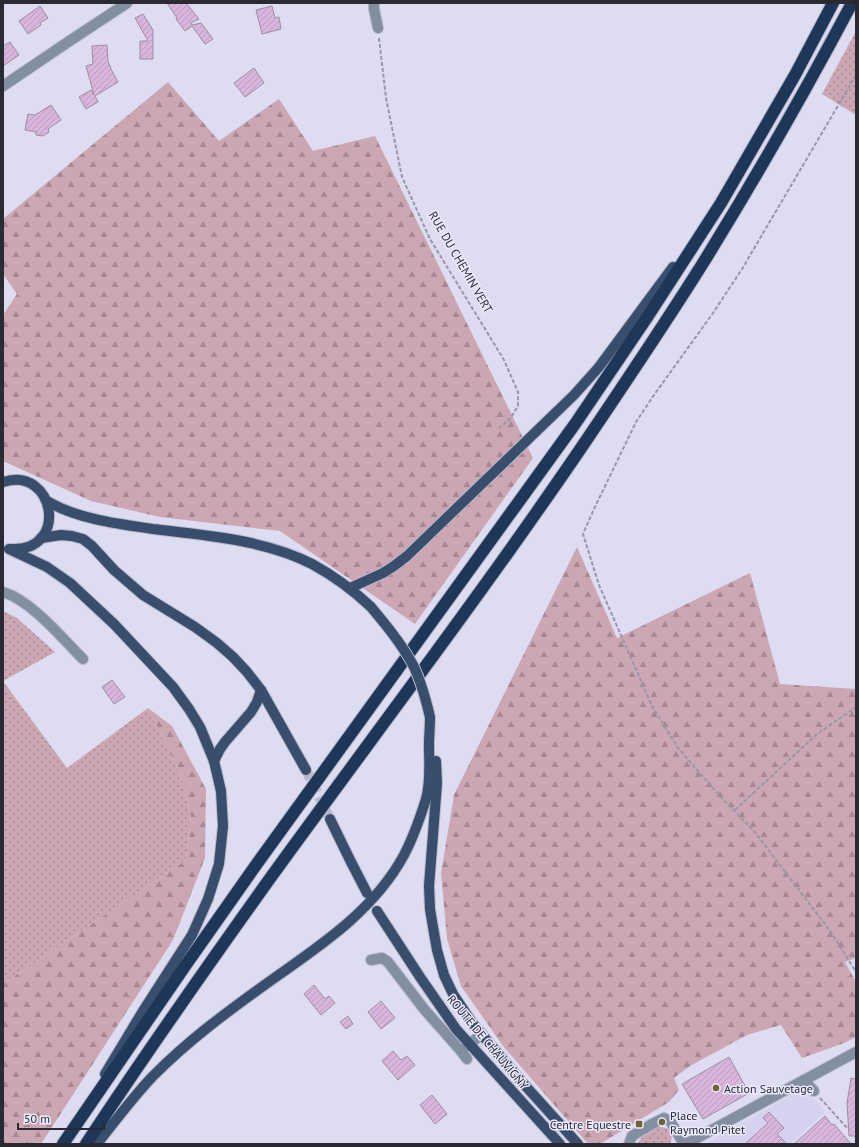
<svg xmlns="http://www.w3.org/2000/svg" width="859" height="1147" font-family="'PT Sans',sans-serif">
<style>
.built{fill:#d4d2ef}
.grass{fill:url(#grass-dots)}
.forest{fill:url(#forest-firs)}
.building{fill:url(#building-hatch);stroke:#9d8e9f}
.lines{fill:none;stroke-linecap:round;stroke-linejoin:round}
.major-tunnel{stroke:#b9b8cb;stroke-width:10;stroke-dasharray:10 5;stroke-linecap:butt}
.minor-casing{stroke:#b9b8cb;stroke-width:12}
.major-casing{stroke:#b9b8cb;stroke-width:12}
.highway-casing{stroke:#b9b8cb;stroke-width:14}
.path{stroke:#9897a7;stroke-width:2;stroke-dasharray:4 2;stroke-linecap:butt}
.minor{stroke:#828fa1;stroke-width:10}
.major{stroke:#384e6c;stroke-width:10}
.highway{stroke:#1e3759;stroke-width:12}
.major-bridge-casing{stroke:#b9b8cb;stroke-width:12;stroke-linecap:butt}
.major-bridge{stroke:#384e6c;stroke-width:10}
.poi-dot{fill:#716330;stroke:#ebe9ff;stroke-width:1.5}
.labels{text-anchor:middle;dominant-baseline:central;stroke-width:3;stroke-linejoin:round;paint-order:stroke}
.street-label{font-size:12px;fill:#2a2a32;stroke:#ebe9ff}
.poi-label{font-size:12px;fill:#2a2a32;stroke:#ebe9ff;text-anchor:start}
</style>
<defs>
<pattern id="grass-dots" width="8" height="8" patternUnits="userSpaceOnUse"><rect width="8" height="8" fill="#cca6b3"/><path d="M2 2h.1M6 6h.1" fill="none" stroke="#a68792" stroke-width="1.8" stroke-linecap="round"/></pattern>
<pattern id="forest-firs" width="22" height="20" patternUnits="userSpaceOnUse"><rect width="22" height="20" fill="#cca6b3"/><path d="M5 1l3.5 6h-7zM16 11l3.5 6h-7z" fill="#a68792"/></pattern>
<pattern id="building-hatch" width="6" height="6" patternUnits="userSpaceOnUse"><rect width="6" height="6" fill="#d9b5dd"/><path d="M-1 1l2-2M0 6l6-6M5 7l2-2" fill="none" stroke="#ba9cbe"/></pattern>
</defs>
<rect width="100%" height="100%" fill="#dddcf1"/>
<!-- built -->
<polygon class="built" points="804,1088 825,1112 790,1144 705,1144"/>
<!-- grass -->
<g class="grass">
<polygon points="856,31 856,115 822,94"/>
<polygon points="3,611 17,618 55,652 3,681 67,768 148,708 180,773 191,816 186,860 3,984"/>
<path d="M 658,1127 C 669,1126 675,1134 670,1144 L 637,1144 C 642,1135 650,1132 658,1127 Z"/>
</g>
<!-- forest -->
<g class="forest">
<polygon points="168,82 219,141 279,99 313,151 375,136 533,458 415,624 280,531 160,517 91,501 3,461 3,315 17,294 3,274 3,219"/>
<polygon points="577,547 617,638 750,573 780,684 856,689 856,958 845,962 856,982 856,1037 844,1043 802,1058 781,1025 747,1035 690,1066 674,1078 679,1090 669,1102 600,1144 588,1144 503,1046 461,986 447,939 441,873 454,795"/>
<polygon points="148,708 172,726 206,789 205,858 173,940 41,1144 3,1144 3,984 186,860 191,816 180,773"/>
</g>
<!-- building -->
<g class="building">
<polygon points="167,3 186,3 199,19 191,23 192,25 201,23 213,39 205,44 192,26 185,31 176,19 177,18"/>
<polygon points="40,6 48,18 40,23 41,25 28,34 19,21"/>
<polygon points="272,6 275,18 279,17 281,29 262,34 256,10"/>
<polygon points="143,14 153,30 153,59 140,59 140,41 148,41 135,18"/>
<polygon points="10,42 19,55 3,66 3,46"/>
<polygon points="107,45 108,61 111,69 118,82 95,96 98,102 86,109 79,97 91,90 94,95 86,66 93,64 92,46"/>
<polygon points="254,68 264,83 245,97 234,83"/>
<polygon points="51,105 61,120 48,129 49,132 43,136 36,135 36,132 25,130 28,114 35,115"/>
<polygon points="112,680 125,697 114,704 102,687"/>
<polygon points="314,985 325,999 329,996 335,1003 321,1015 304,994"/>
<polygon points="381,1001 395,1018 381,1029 368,1012"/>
<polygon points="348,1016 353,1024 346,1029 340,1022"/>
<polygon points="393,1051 401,1060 407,1056 415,1065 398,1080 382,1061"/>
<polygon points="729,1057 749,1093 703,1119 682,1084"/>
<polygon points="851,1078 856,1079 856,1136 849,1136 847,1103"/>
<polygon points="432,1095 447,1114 435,1124 420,1105"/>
<polygon points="769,1112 784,1128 777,1134 787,1144 745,1144 768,1123 763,1118"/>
<polygon points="825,1116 832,1125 834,1124 851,1144 794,1144"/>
</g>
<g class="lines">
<!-- major-tunnel -->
<polyline class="major-tunnel" points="306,770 330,819"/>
<defs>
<g id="minor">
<polyline points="374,3 374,9 378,28"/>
<polyline points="3,86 68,42 127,3"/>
<path d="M 3,592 C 32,601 62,638 83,659"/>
<polyline points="371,960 382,958 388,962 424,1009 461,1051"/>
<polyline points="467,1059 461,1051 482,1034"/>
<polyline points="804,1080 814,1091"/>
<polyline points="629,1144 632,1136 652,1124 664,1118 670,1121 684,1144"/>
<polyline points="686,1144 856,1052"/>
</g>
<g id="major">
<path d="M 3,482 C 55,465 70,552 11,549"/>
<path d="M 47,501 C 77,519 118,524 153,529 C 204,535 266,540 312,564 C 334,576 353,590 371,607"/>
<polyline points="41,538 61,535 72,536 83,539 92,546 114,570 143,595 195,627 217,643 233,657 247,672 261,690 306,770"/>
<polyline points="9,549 47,567 70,583 114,624 173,687 189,709 200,727 214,761 221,791 223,826 219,864 208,899 192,935 143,1011 105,1074"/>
<polyline points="350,588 383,573 394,566 407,556 574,395 599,367 673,267"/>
<polyline points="214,761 220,749 225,742 251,712 257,702 261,690"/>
<polyline points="436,761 437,783 429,886 430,909 433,927 437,950 444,975 453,994 473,1024 521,1081 578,1144"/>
<polyline points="330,819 350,860 367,893"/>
<polyline points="377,911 420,977 456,1029 560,1144"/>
<path d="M 97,1144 C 115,1121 133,1097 153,1076 C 170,1059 188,1043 207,1028 C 231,1009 256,991 280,974 C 327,941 376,907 404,855 C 413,838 420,818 426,799 C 431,782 429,763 429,745 C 429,736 430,727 430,717"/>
</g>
<g id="highway">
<polyline points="63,1144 185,966 256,865 575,424 648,316 721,203 795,75 833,3"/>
<path d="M 86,1144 C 146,1053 208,965 271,877 C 374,735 480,596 579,451 C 623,386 667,321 708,255 C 759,172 807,88 852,3"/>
</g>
</defs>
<!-- minor casing -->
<use href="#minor" class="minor-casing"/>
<!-- major casing -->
<use href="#major" class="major-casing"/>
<!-- highway casing -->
<use href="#highway" class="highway-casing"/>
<!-- path -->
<g class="path">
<polyline points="379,38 386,98 402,177 430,239 504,360 518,392 518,406 510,419 499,428"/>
<polyline points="856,75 742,269 713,313 654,395 636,422 594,509 583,534 599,585 652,706 678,748 719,795 754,831 831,932 856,972"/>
<polyline points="735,810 817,734 856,707"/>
<polyline points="820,1098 848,1129"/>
<polyline points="855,1136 856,1138"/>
</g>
<!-- minor -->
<use href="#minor" class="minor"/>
<!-- major -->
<use href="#major" class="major"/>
<!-- highway -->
<use href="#highway" class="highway"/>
<defs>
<path id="major-bridge" d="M 371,607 C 386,625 401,643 413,665 C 421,681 426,700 430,717"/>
</defs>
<!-- major-bridge casing -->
<use href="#major-bridge" class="major-bridge-casing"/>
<!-- major-bridge -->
<use href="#major-bridge" class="major-bridge"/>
</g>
<!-- markers -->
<g class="poi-dot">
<circle cx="716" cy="1088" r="4"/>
<circle cx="662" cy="1122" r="4"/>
<rect x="635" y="1120" width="8" height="8" rx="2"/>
</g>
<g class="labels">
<!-- street labels -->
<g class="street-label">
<text transform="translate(461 262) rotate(60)">RUE DU CHEMIN VERT</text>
<text transform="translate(488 1042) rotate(50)">ROUTE DE CHAUVIGNY</text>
</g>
<!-- poi labels -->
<g class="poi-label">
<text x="724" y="1088">Action Sauvetage</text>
<text x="670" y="1115">Place<tspan x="670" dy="14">Raymond Pitet</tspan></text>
<text x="631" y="1124" text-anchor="end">Centre Equestre</text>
</g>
</g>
<!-- border -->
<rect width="859" height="1147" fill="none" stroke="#2a2a32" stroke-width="8"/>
<!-- scale -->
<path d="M18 1123v6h86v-6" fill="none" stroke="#2a2a32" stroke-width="2"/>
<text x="24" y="1123" font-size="12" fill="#2a2a32" stroke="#ebe9ff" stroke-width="3" paint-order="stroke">50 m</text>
</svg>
